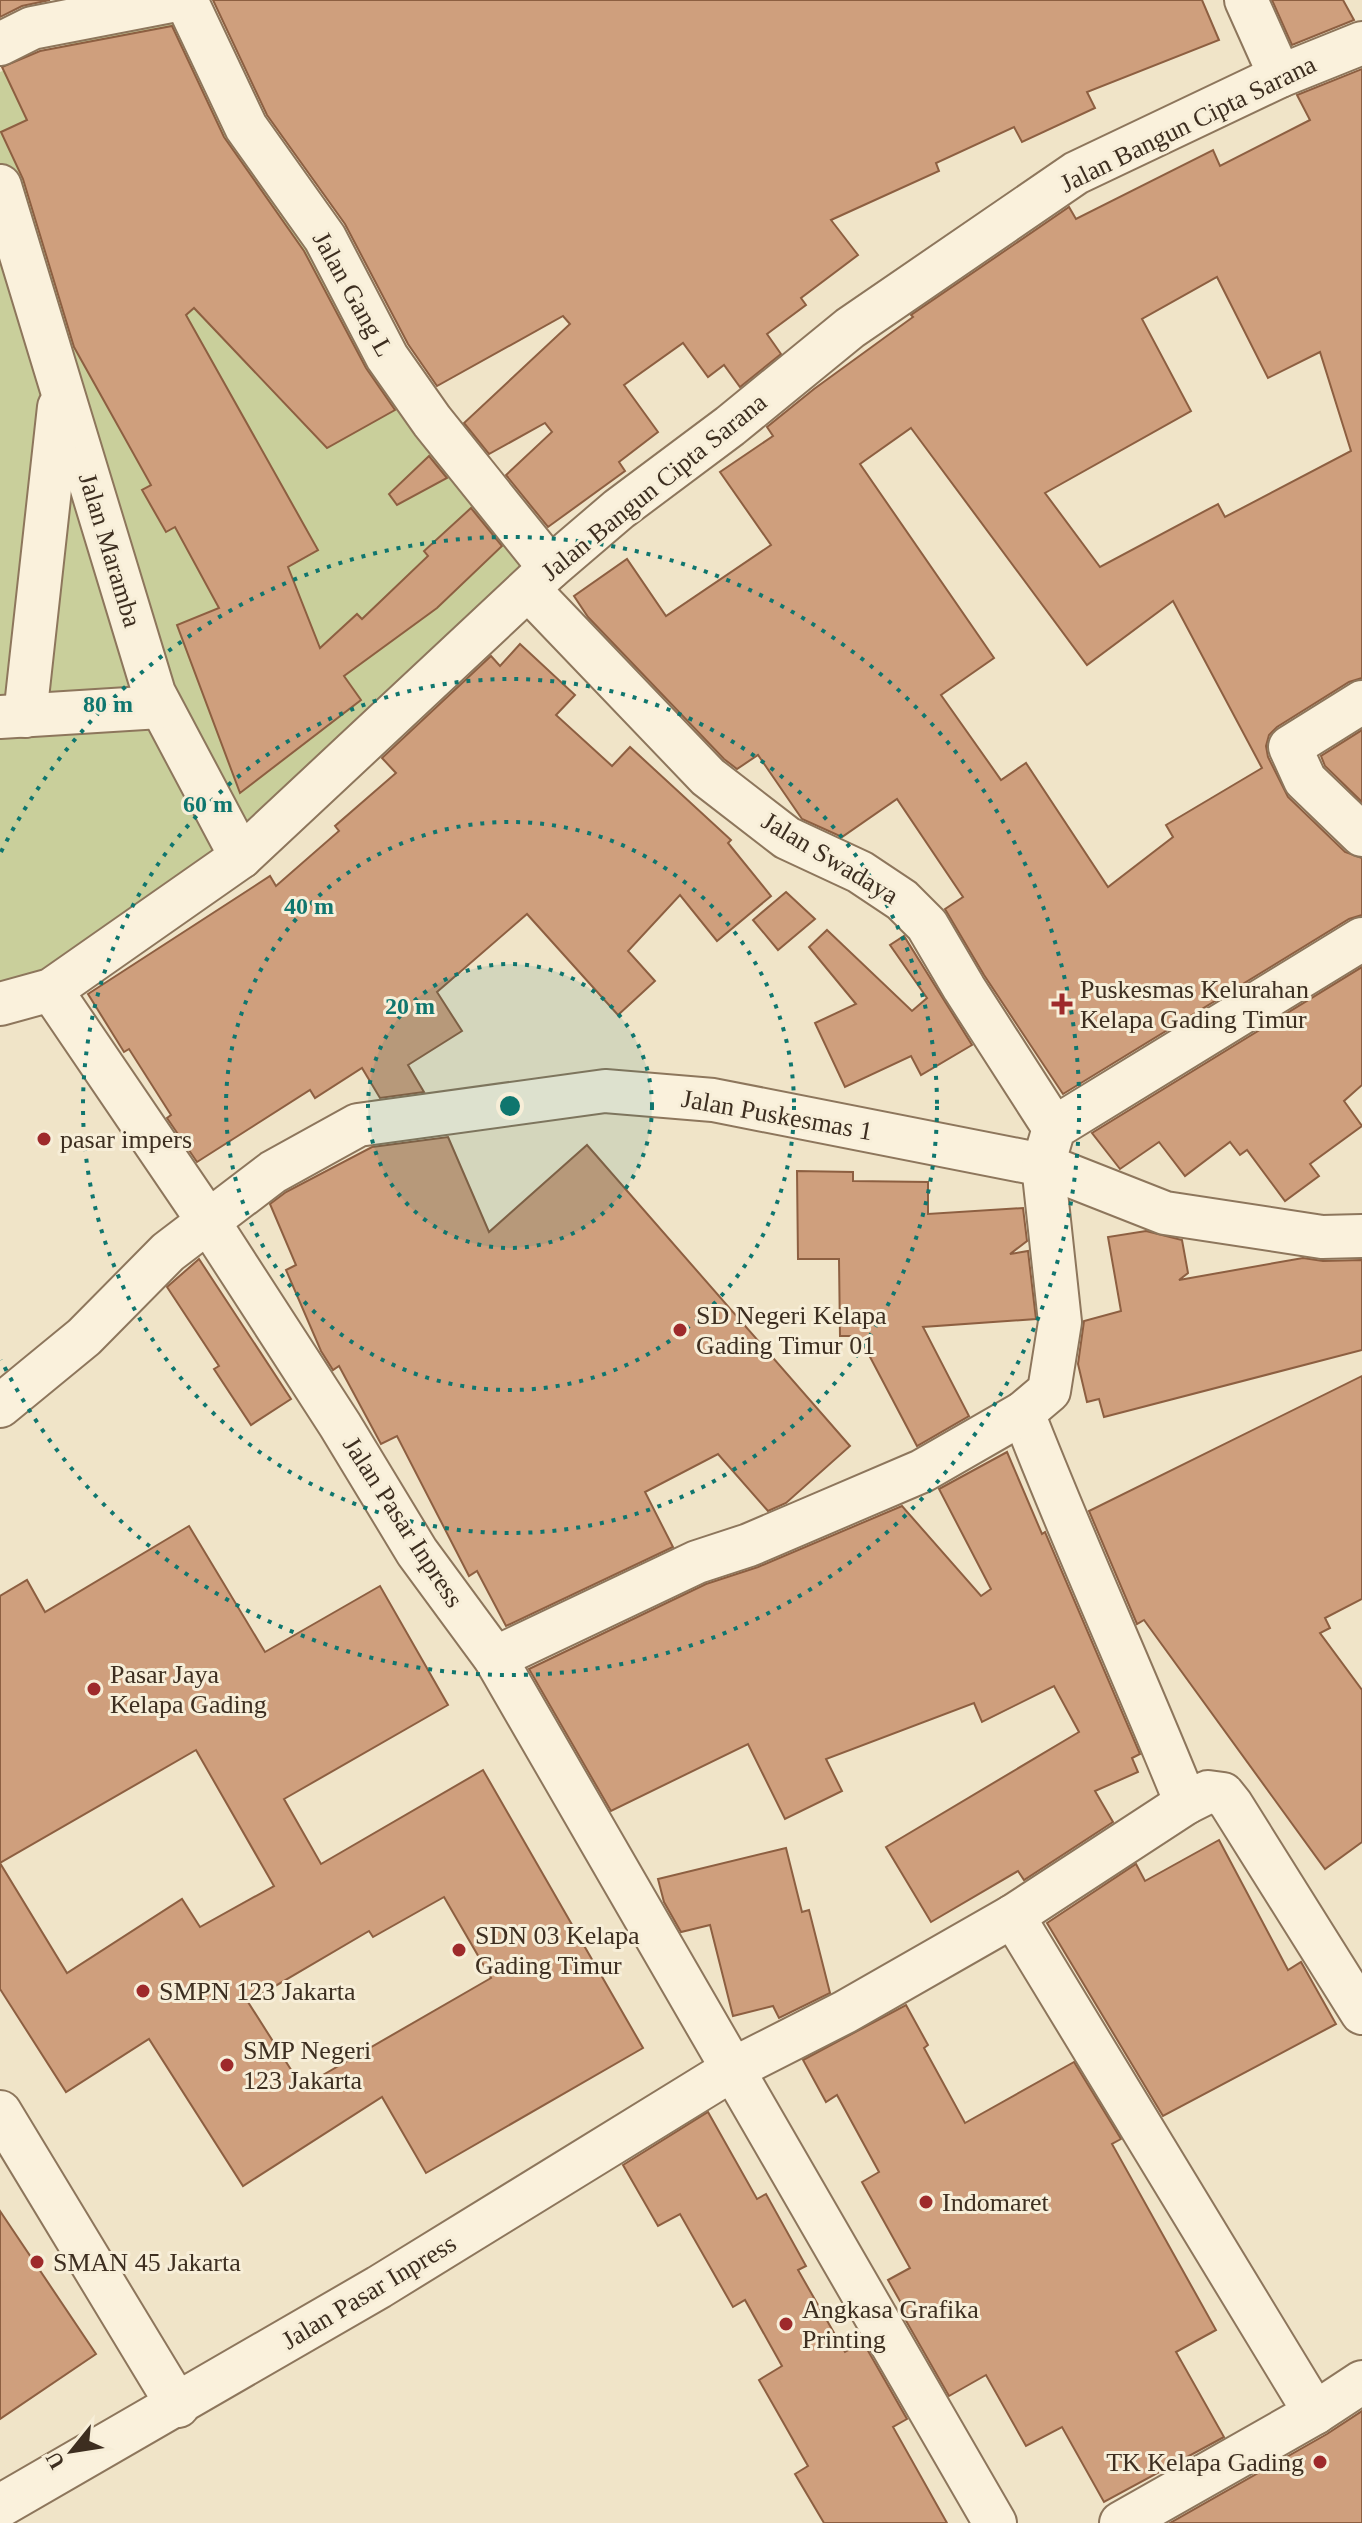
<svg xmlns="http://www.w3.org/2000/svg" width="1362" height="2523" font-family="'Times New Roman',serif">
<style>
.green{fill:#c9cf9b}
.building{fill:#cf9f7d;stroke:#8d5f41;stroke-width:2;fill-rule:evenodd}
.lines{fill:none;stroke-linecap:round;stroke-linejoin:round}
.street-casing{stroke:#8d765c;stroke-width:46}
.street{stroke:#faf1dc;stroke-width:42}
.ring{fill:none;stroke:#0f766e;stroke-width:4;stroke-dasharray:4 8}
.poi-dot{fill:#9e2a2b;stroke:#f7eed8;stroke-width:3}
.labels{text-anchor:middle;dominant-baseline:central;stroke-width:6;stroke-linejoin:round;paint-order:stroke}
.street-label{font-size:26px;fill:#3d2e20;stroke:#f7eed8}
.poi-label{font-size:26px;fill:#3d2e20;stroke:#f7eed8;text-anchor:start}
.centre{fill:#0f766e;stroke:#f7eed8;stroke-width:4}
.ring-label{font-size:24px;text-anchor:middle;font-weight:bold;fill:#0f766e;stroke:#f7eed8;stroke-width:6;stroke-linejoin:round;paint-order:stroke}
</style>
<rect width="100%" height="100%" fill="#f0e4c8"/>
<!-- green -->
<polygon class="green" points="165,5 508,538 529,590 240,857 0,1004 0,72"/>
<!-- building -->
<g class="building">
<polygon points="0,0 50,0 22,6 0,17"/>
<polygon points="213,0 1202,0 1219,40 1087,92 1095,108 1022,142 1014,127 936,163 939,171 831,220 858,255 801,298 806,305 767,334 781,354 740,387 724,365 708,377 683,343 624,385 658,432 619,462 625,471 548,527 506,475 552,432 545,423 489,454 464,423 570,324 563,316 437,386 408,344 345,224 267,115"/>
<polygon points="1272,0 1343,0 1354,20 1292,45"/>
<polygon points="172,26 224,137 304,251 366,368 395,410 327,448 194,308 186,315 318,550 288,567 320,648 357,614 362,619 428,556 424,551 471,508 502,546 437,608 344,676 361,700 240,793 177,625 219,608 175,527 166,532 142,490 151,485 74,347 23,179 1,132 27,120 2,67 40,51"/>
<path d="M 1362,69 L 1362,678 L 1349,682 L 1277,727 L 1269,735 L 1266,746 L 1268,757 L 1288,797 L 1345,852 L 1362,858 L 1362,915 L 1349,919 L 1063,1094 L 984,975 L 945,909 L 963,897 L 897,799 L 842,837 L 802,819 L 758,755 L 737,769 L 724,759 L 588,617 L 574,596 L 627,559 L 666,616 L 771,545 L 720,472 L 773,436 L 767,427 L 814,389 L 913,317 L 911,315 L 1069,207 L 1076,219 L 1213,150 L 1220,166 L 1310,120 L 1297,95 ZM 1217,277 L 1268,378 L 1320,352 L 1351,451 L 1225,517 L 1218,504 L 1100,567 L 1045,493 L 1191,411 L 1142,319 ZM 911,428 L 1087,665 L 1173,601 L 1262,768 L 1166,825 L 1173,837 L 1108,887 L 1026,763 L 1001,780 L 941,695 L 994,658 L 860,464 Z"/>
<polygon points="429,456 447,478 397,505 389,494"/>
<polygon points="520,644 575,695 556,715 612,766 630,747 731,840 728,843 771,896 717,941 680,895 628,951 655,981 618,1015 527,914 437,992 462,1031 408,1065 424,1092 380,1098 362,1068 315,1098 310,1090 197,1162 167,1118 171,1115 129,1049 124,1052 88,994 270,876 276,886 339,831 335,826 396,773 382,758 491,656 500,666"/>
<polygon points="1362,730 1362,802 1325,766 1321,756"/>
<polygon points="786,892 815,919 778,950 753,920"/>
<polygon points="827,930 912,1011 927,998 890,945 904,936 972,1045 921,1075 911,1056 845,1087 815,1023 856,1004 809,947"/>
<polygon points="1362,967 1362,1085 1344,1101 1362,1126 1310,1164 1319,1176 1285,1201 1247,1150 1240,1155 1230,1142 1185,1176 1159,1142 1120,1169 1092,1133"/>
<polygon points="448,1137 489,1232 587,1145 850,1446 786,1503 768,1511 718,1454 645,1492 673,1547 506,1626 477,1571 469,1576 397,1436 381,1444 339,1366 333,1370 321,1351 286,1270 296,1265 270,1204 286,1192 372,1147"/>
<polygon points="797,1171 853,1172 853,1181 928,1182 928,1214 1023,1208 1027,1241 1010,1254 1028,1251 1036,1319 923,1327 969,1416 917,1446 859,1336 840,1336 839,1259 798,1259"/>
<polygon points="1146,1231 1182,1240 1188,1273 1179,1280 1303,1258 1323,1261 1362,1260 1362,1350 1104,1417 1099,1399 1087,1402 1078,1364 1084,1321 1121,1311 1108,1237"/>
<polygon points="199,1259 291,1399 251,1425 214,1369 219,1366 167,1287"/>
<polygon points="1362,1376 1362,1599 1325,1618 1330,1628 1320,1633 1362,1690 1362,1842 1325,1869 1144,1620 1137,1624 1089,1511"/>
<polygon points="1007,1452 1042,1534 1045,1532 1140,1754 1132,1758 1138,1772 1095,1791 1113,1822 1024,1880 1018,1871 931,1922 886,1847 1079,1732 1054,1686 982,1722 974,1703 826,1759 842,1791 785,1819 748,1744 611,1811 529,1669 706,1584 758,1567 902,1506 981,1596 991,1589 939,1489"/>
<path d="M 189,1526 L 265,1652 L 380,1586 L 448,1705 L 284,1799 L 321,1864 L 483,1770 L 643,2048 L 426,2173 L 382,2097 L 243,2186 L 149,2039 L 66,2092 L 0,1989 L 0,1596 L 27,1580 L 45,1612 ZM 196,1750 L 274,1886 L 200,1927 L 182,1899 L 67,1973 L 0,1863 ZM 444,1897 L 491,1978 L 302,2087 L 248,2002 L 369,1931 L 373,1937 Z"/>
<polygon points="1219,1840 1288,1970 1301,1962 1336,2024 1163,2116 1047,1923 1136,1864 1145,1881"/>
<polygon points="786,1848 802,1912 809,1910 830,1993 779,2018 773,2006 733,2016 710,1925 681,1932 664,1902 658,1879"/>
<polygon points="906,2005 928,2045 924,2048 965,2123 1074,2062 1121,2139 1112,2144 1216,2330 1176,2352 1224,2437 1104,2502 1062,2427 1026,2446 986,2375 949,2396 905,2319 909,2317 888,2280 910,2268 862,2182 879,2172 837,2095 826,2102 803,2060"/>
<polygon points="708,2112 757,2199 766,2194 806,2266 798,2270 845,2352 863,2342 907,2419 893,2427 947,2523 824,2523 795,2474 808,2466 759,2380 782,2366 745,2300 733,2307 680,2214 658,2226 623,2165"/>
<polygon points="0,2211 96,2354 0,2419"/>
<polygon points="1362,2411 1362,2523 1170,2523 1327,2434"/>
</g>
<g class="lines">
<defs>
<g id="street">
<polyline points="186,0 246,127 325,238 387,357 432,421 550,568"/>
<polyline points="1246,0 1280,76"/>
<polyline points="0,44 32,28 177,0"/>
<polyline points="0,186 154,693 241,857"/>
<polyline points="529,590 708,777 787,838 860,872 902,900 927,925 964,988 1054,1128"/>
<polyline points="1362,702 1290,747 1305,780 1362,835"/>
<polyline points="25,716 59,407"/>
<polyline points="0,717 160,707"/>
<polyline points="51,990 208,1221 340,1425 417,1552 495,1658 995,2523"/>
<polyline points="0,1004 51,990 241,857 550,568 619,509 730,426 850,328 1076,173 1280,76 1362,43"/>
<polyline points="0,1406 84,1337 168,1252 273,1172 358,1125 605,1091 713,1100 1043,1165 1165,1213 1322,1237 1362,1236"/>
<path d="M 1023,1413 C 1074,1544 1133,1672 1186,1803"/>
<polyline points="495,1658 697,1562 749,1545 922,1471 1023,1413 1049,1391 1060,1322 1043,1165 1054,1128 1362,939"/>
<polyline points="1013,1916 1315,2413"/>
<polyline points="0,2112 178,2406"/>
<polyline points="0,2506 379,2287 733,2069 845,2012 1013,1916 1186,1803 1208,1792 1223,1794 1231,1804 1362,2013"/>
<polyline points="1121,2523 1315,2413 1362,2382"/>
</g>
</defs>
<!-- street casing -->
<use href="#street" class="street-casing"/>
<!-- street -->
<use href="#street" class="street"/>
</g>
<!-- distance rings -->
<circle cx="510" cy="1106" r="142" fill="#0f766e" fill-opacity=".12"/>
<g class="ring">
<circle cx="510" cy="1106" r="142"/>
<circle cx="510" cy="1106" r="284"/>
<circle cx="510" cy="1106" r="427"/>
<path d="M1 852A569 569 0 1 1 1 1360"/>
</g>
<!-- markers -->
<g class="poi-dot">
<path d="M1058 992h8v8h8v8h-8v8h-8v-8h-8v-8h8z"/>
<circle cx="44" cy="1139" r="8"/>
<circle cx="680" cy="1330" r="8"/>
<circle cx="94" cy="1689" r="8"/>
<circle cx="459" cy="1950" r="8"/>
<circle cx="143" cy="1991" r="8"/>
<circle cx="227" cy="2065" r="8"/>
<circle cx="926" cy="2202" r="8"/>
<circle cx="37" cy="2262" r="8"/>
<circle cx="786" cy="2324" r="8"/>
<circle cx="1320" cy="2462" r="8"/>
</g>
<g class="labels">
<!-- street labels -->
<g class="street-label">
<text transform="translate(1188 124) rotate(-26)">Jalan Bangun Cipta Sarana</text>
<text transform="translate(353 294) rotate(61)">Jalan Gang L</text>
<text transform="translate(654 487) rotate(-39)">Jalan Bangun Cipta Sarana</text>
<text transform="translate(110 550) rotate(73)">Jalan Maramba</text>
<text transform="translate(830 858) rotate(31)">Jalan Swadaya</text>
<text transform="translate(777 1115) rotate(10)">Jalan Puskesmas 1</text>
<text transform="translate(403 1522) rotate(57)">Jalan Pasar Inpress</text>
<text transform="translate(369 2292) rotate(-31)">Jalan Pasar Inpress</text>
</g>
<!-- poi labels -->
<g class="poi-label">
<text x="1080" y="989">Puskesmas Kelurahan<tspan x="1080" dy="30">Kelapa Gading Timur</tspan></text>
<text x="60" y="1139">pasar impers</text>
<text x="696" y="1315">SD Negeri Kelapa<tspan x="696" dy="30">Gading Timur 01</tspan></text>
<text x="110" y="1674">Pasar Jaya<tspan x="110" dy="30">Kelapa Gading</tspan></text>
<text x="475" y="1935">SDN 03 Kelapa<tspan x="475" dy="30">Gading Timur</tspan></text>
<text x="159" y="1991">SMPN 123 Jakarta</text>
<text x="243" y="2050">SMP Negeri<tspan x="243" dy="30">123 Jakarta</tspan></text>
<text x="942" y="2202">Indomaret</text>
<text x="53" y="2262">SMAN 45 Jakarta</text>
<text x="802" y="2309">Angkasa Grafika<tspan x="802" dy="30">Printing</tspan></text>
<text x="1304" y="2462" text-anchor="end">TK Kelapa Gading</text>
</g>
</g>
<circle cx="510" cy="1106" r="12" class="centre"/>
<g class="ring-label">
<text x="108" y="712">80 m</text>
<text x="208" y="812">60 m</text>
<text x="309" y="914">40 m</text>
<text x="410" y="1014">20 m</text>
</g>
<!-- north arrow -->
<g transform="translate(72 2451) rotate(240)" stroke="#f7eed8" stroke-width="6" paint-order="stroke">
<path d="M0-6L14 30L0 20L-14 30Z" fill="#3d2e20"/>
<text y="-12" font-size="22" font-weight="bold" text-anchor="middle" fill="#3d2e20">U</text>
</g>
</svg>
